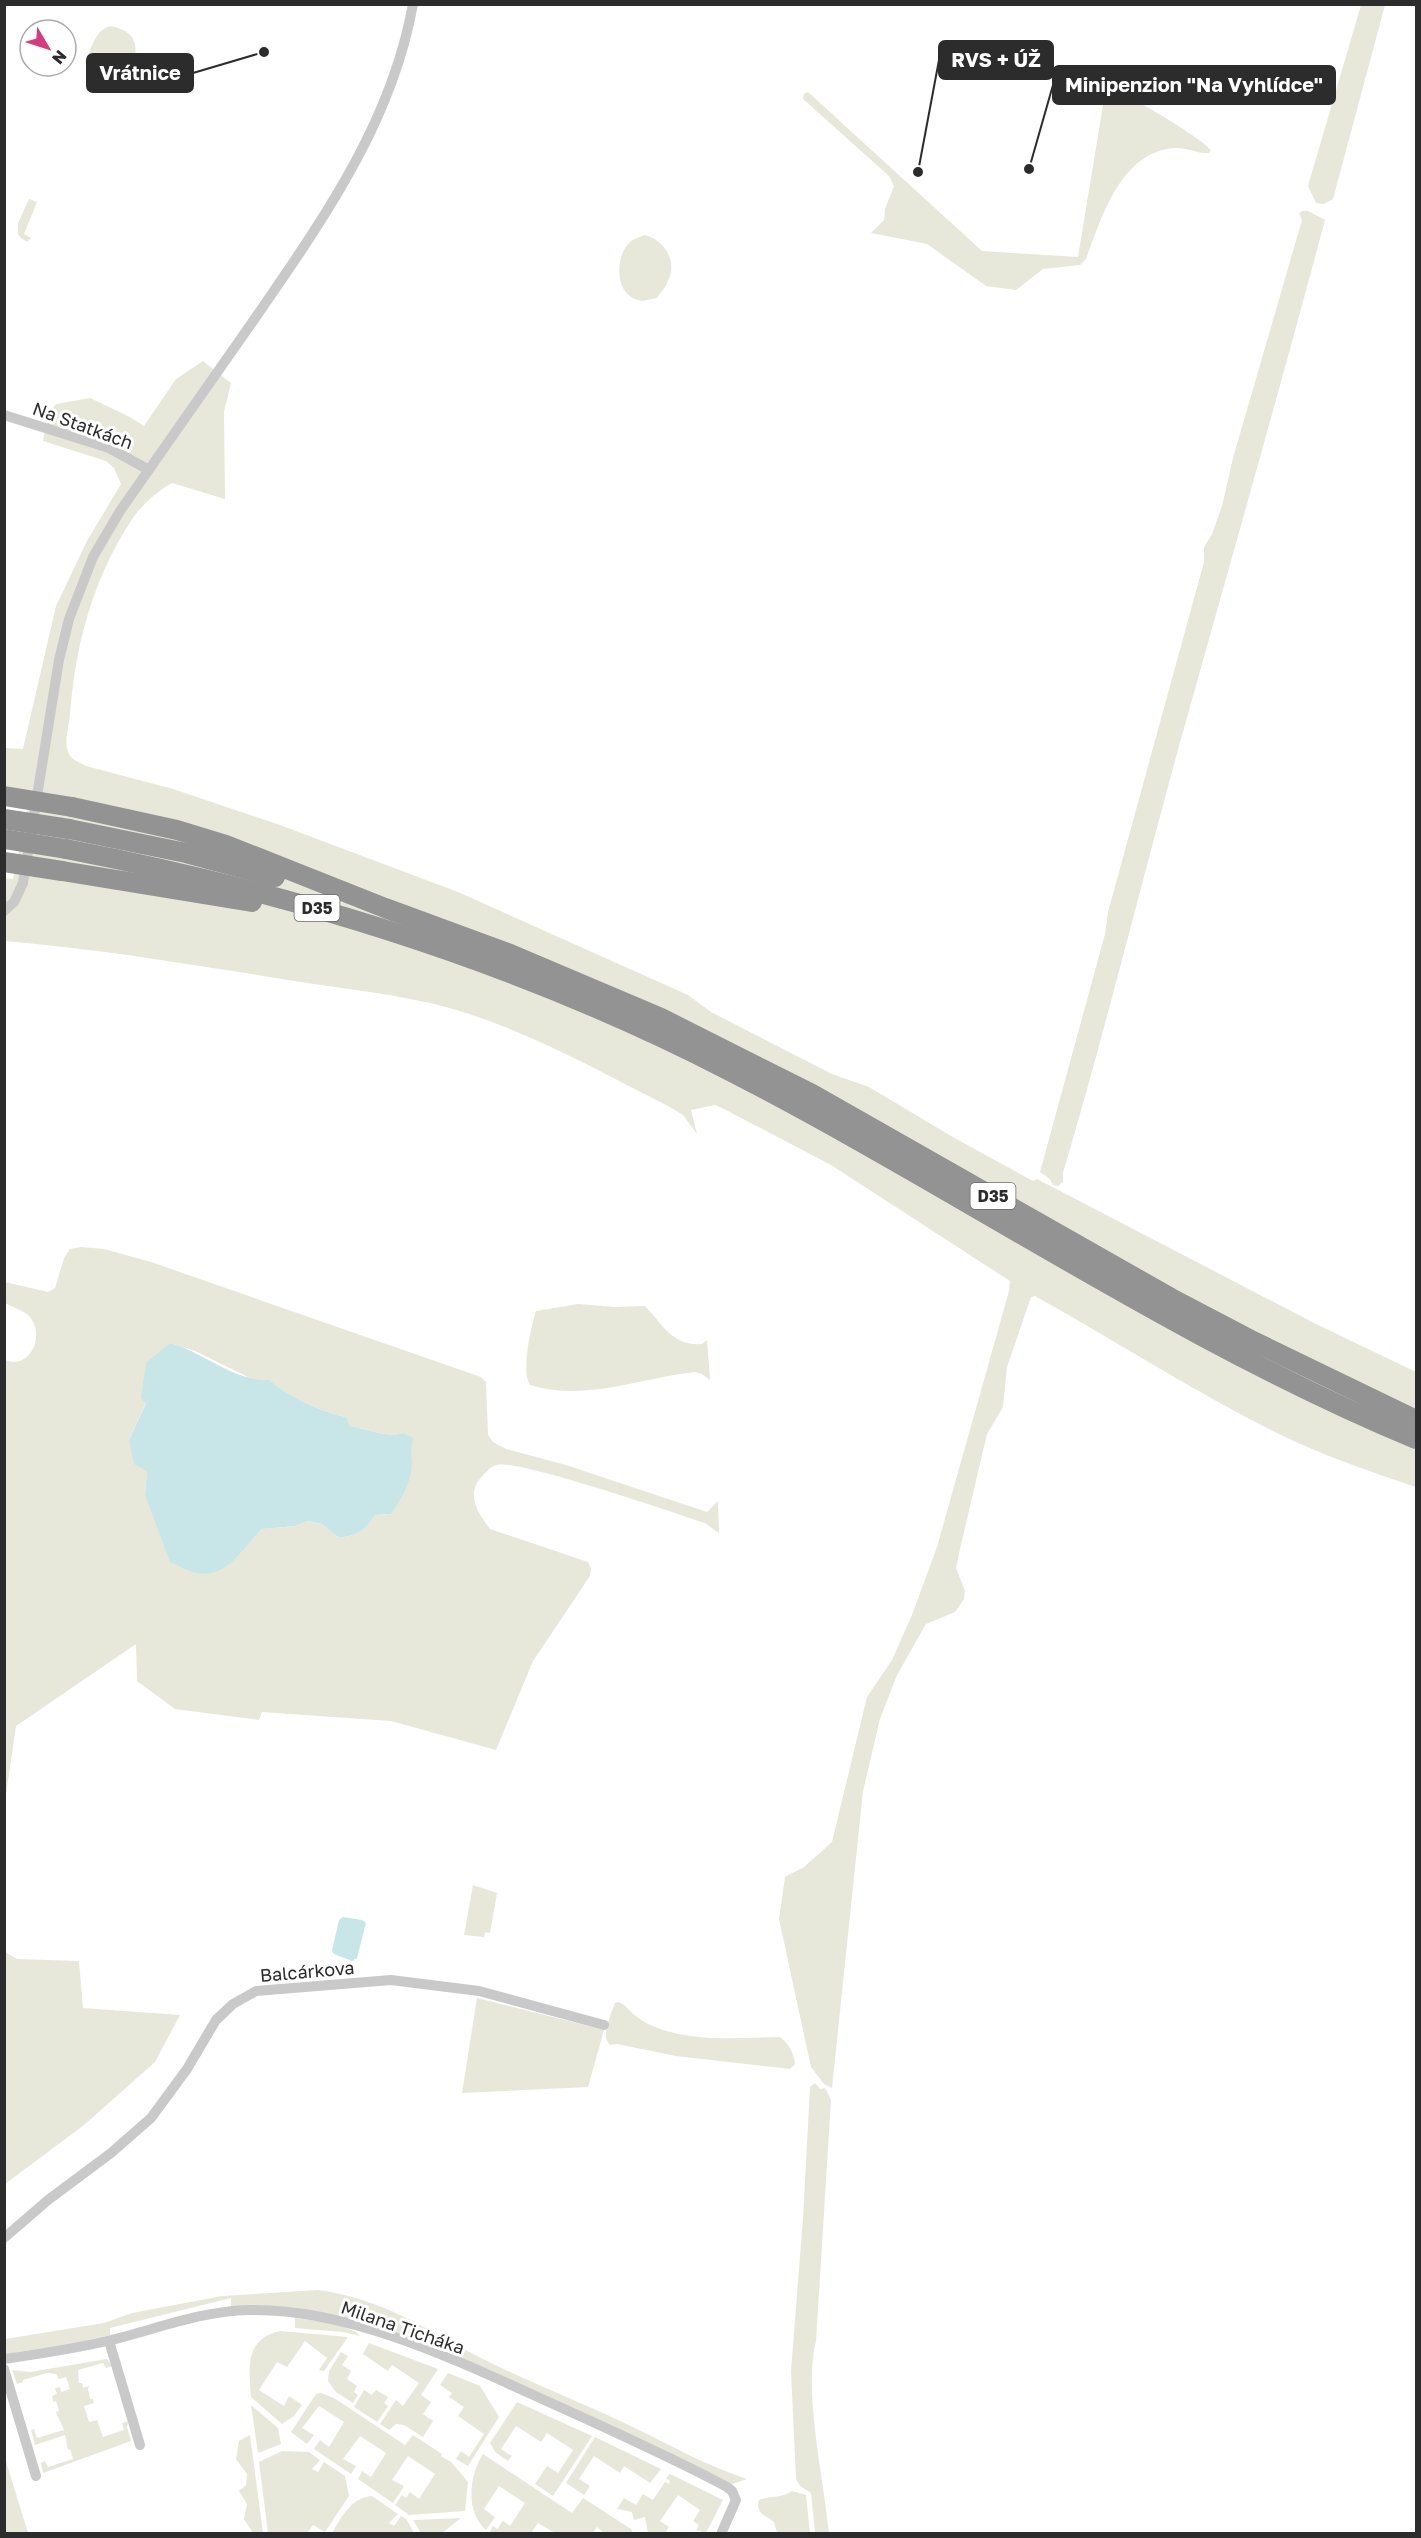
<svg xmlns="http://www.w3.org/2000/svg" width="1421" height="2538" font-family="'Golos Text',sans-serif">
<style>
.green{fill:#e7e8da;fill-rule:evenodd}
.water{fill:#c8e6e7}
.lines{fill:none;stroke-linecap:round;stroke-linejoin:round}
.minor{stroke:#c9c9c9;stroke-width:10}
.motorway{stroke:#939393;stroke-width:20}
.motorway-bridge{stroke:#939393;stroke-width:20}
.labels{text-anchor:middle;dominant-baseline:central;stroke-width:6;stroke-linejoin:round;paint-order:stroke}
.shield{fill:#fff;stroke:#6b6b6b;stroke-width:1.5}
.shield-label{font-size:16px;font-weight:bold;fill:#2c2c2c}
.street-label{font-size:18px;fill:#2c2c2c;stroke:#fff}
.leader{fill:none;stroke:#2c2c2c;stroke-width:2}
.callout-dot{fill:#2c2c2c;stroke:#fff;stroke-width:2}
.callout{fill:#2c2c2c;stroke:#2c2c2c;stroke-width:2}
.callout-label{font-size:20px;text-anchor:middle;font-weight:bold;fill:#fff}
</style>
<rect width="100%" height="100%" fill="#fff"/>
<!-- green -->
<g class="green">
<polygon points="1361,5 1385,5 1333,199 1324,204 1316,203 1308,186"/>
<path d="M 111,26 C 145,33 137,57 127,81 L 85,63 C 91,50 95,29 111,26 Z"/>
<path d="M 1106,87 C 1122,90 1200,137 1211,150 L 1209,153 C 1199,154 1186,147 1174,148 C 1120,153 1102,217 1086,259 L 1080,265 L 1043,269 L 1016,290 L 986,286 L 927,244 L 871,233 L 884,220 L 885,209 L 894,186 L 889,176 L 803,99 L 804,94 L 808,92 L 982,251 L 1078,257 Z"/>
<polygon points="29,199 37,202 24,234 31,238 27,242 21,238 18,234 18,223"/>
<path d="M 1302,211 L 1308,211 L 1325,220 C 1278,396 1228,571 1179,746 C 1140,888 1105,1031 1063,1173 L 1063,1182 L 1058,1186 L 1053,1185 L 1050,1179 L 1040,1172 L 1105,934 L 1108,912 L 1204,562 L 1204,547 L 1212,534 L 1222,506 L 1233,458 L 1302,220 L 1299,213 Z"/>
<path d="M 645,235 C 664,240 678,261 668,281 C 666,287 660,293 657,298 C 651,299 644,302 638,300 C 615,294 615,259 628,244 C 632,239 640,237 645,235 Z"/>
<path d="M 203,361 L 231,383 L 224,412 L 225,499 L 172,483 C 156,492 138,508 129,524 C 92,582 75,647 70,715 C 69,726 64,741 68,752 C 71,760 79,762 86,766 L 173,789 L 277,824 L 458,892 L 688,995 L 711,1012 L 832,1074 L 869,1087 L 951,1136 L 1033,1181 L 1037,1179 L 1316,1324 L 1416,1372 L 1416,1487 C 1369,1471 1321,1455 1277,1433 C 1194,1392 1116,1341 1035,1296 L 1031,1297 L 1007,1367 L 1003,1407 L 987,1434 L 960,1549 L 956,1568 L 965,1591 L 964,1599 L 955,1612 L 926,1624 L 897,1675 L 880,1719 L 863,1791 L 832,2088 L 824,2084 L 811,2067 L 779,1919 L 785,1877 L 804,1867 L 832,1842 L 867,1697 L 892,1660 L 912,1615 L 937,1547 L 1009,1291 L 1010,1281 L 831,1165 L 726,1110 L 715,1105 L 691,1110 L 697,1134 L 683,1115 L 668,1106 C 599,1071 529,1031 453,1009 C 400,994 343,989 288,980 C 194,965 100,949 5,941 L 4,878 L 13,879 L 31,791 L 5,788 L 5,748 L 23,749 L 56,606 L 87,541 L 121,484 L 114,468 L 106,461 L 43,441 L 48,415 L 56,404 L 90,398 L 128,416 L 144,426 L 176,379 Z"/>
<path d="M 81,1247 L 104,1249 L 151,1262 L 481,1377 L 486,1382 L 488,1435 L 493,1442 L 506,1449 L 566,1465 L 707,1512 L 718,1501 L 719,1533 L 705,1523 C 674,1513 519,1459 497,1465 C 490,1466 481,1477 477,1483 C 468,1500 481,1517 490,1529 L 588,1562 L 591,1569 L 590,1576 L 533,1661 L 496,1750 L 391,1721 L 262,1712 L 259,1720 L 175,1709 L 137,1681 L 136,1644 L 16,1726 L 5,1801 L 5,1360 C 31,1370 45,1335 30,1317 C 25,1311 12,1307 5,1303 L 5,1282 L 48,1292 L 55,1288 L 64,1258 L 70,1249 ZM 170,1343 L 195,1351 L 256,1381 L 270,1380 C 286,1396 324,1413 346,1417 L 350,1426 C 368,1429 386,1438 403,1433 L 412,1465 L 391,1514 L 375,1515 C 365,1532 357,1535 339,1538 L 322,1524 L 308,1521 L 295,1526 L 262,1529 L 254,1536 L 145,1495 L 147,1471 L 129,1440 L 146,1402 L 164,1349 Z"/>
<path d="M 578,1304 L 614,1307 L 645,1306 C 663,1325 672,1346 702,1344 L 707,1340 L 710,1380 L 702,1374 L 695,1372 C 640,1378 584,1402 530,1385 C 521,1370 531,1327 536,1311 Z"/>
<polygon points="473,1885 497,1893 490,1933 485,1932 484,1937 464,1935"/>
<polygon points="5,1952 17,1959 79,1961 83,2008 180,2015 155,2062 84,2125 5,2184"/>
<polygon points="477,1998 604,2030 588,2087 462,2093"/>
<path d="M 618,2002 C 626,2004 629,2012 636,2016 C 643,2022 652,2026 660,2029 C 699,2042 740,2038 780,2037 C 790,2045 793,2052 795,2064 L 790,2069 L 676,2056 L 617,2044 L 610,2045 C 600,2036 611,2015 615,2003 Z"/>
<path d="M 815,2083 L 820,2089 L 825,2088 L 831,2100 L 816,2341 C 803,2391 824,2479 829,2534 L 815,2533 L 811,2493 L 800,2486 L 796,2479 L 791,2371 L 803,2218 L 810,2087 Z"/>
<path d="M 318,2290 C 380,2298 424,2328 477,2356 C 528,2382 583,2403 635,2428 C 672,2446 707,2466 747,2479 L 732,2484 L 516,2382 L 339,2316 C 303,2308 268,2307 231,2307 L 231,2298 L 110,2328 L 110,2335 L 72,2344 L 5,2354 L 5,2339 L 104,2323 L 132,2313 L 222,2296 Z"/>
<path d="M 295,2318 C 311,2320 351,2324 360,2336 L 343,2332 L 295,2328 Z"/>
<path d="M 280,2331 L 348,2337 L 324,2371 L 319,2370 L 327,2358 L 305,2341 L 287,2367 L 277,2362 L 259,2390 L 284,2406 L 289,2396 L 302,2405 L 294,2416 L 282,2424 L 251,2397 C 249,2369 244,2339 280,2331 Z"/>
<polygon points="369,2343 438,2369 421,2395 431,2402 423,2414 433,2421 423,2437 404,2425 396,2424 389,2430 380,2424 396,2400 403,2406 419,2383 392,2365 388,2371 363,2354"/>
<polygon points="341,2352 348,2356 342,2365 351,2371 347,2379 357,2386 354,2392 358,2395 353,2403 336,2392 328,2381 329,2371"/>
<polygon points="107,2359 112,2366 106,2368 103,2363 78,2370 79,2383 82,2383 83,2388 89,2386 88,2389 90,2399 93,2399 94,2403 84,2406 89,2422 97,2420 103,2437 124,2430 122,2423 129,2421 127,2427 131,2441 43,2473 41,2463 45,2461 48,2467 73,2459 70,2449 68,2450 65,2435 35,2445 31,2430 34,2429 37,2438 64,2430 56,2412 59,2411 56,2401 53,2402 52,2396 57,2394 55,2388 60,2387 61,2392 70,2389 66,2377 59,2379 56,2374 47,2373 23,2380 23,2382 17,2384 12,2370 30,2372"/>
<polygon points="448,2373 480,2386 499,2417 468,2466 456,2459 461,2451 469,2457 484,2434 458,2416 464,2407 449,2397 452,2393 440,2385"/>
<polygon points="364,2390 372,2395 376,2390 388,2397 384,2403 388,2406 377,2422 354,2407"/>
<polygon points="321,2393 334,2398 405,2445 413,2435 442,2454 441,2456 451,2462 468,2482 465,2511 409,2515 395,2505 402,2495 406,2498 410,2492 419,2499 435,2474 408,2456 392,2480 404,2486 393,2503 358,2479 362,2471 371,2477 386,2453 360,2436 343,2459 356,2466 351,2474 314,2449 320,2440 329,2447 344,2422 319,2406 302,2428 314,2435 307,2444 291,2432 316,2394"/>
<polygon points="517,2402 592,2436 553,2496 535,2484 547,2466 558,2473 573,2450 547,2433 541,2442 516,2426 501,2449 512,2456 508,2461 496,2453 490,2443"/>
<polygon points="251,2405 278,2428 281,2444 258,2453"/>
<polygon points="250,2435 263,2533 253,2533 244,2519 247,2504 239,2491 246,2485 247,2474 236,2459 239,2441"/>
<polygon points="595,2437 661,2469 650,2483 624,2466 620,2473 594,2456 579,2479 590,2486 584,2495 566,2483"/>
<polygon points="282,2451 309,2452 320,2460 312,2469 318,2472 324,2462 345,2476 349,2496 325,2532 313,2525 307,2533 268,2533 259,2462"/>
<path d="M 483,2454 L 572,2513 L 583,2498 L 631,2529 L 633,2533 L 604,2533 L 597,2527 L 593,2533 L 555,2533 L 538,2523 L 531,2533 L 489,2533 L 493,2526 L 497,2529 L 503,2521 L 510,2526 L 525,2503 L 499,2486 L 484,2509 L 495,2517 L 486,2530 C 465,2512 469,2476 483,2454 Z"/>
<polygon points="4,2458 5,2458 28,2533 5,2533"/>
<polygon points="670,2474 723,2500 706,2533 696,2530 699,2525 693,2521 700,2510 678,2495 660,2521 669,2527 665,2533 648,2533 645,2517 634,2520 632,2512 617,2509 624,2498 636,2505 643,2494 653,2500 665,2482 669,2484 670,2481 666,2478"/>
<path d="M 792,2491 L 806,2495 L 810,2533 L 777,2533 L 774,2522 C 765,2515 755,2513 759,2500 C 772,2495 780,2499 792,2491 Z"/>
<path d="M 372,2496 L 398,2514 L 389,2523 L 394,2526 L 401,2516 L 406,2519 L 414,2533 L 332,2533 C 343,2516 350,2498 372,2496 Z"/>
<polygon points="461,2518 442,2533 421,2533 413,2520"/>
</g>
<!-- water -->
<g class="water">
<path d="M 170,1343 C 204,1352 234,1382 270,1380 C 286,1396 324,1413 346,1417 L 350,1426 C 368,1429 386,1438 403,1433 L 413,1438 C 411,1447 411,1454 412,1463 C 412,1481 401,1500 391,1514 L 375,1515 C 365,1532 357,1535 339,1538 L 322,1524 L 308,1521 L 295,1526 L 262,1529 C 242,1547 229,1579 196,1573 C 187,1571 178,1565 170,1562 L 145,1495 L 147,1471 L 134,1464 L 129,1440 L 146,1403 L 141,1398 L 146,1363 Z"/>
<polygon points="343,1917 362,1920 366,1923 357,1958 352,1961 334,1954 332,1951 339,1920"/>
</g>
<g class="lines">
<!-- minor -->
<g class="minor">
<polyline points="4,415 109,448 149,470"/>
<path d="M 4,911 L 14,902 L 23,883 L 59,660 L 69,619 L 93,557 L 120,511 C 166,445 212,380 258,314 C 324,218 392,122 413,4"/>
<polyline points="4,2238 48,2200 111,2153 151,2118 187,2069 216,2020 233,2004 256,1991 391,1980 479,1991 604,2025"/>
<polyline points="109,2341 140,2445"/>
<path d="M 4,2359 C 39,2354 73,2349 107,2341 C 154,2330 200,2311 249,2310 C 348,2308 454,2359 542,2399 C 604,2427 667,2455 727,2487 L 732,2491 L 736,2500 L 721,2534"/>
<polyline points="4,2369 36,2476"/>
</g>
<!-- motorway -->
<g class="motorway">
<polyline points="72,807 177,830 226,845 385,908 510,954 661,1018 812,1094 1171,1298 1255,1342 1416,1420"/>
<polyline points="69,829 186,853 275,877"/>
<path d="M 66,849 C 295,893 520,963 728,1070 C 958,1188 1177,1340 1416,1439"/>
<polyline points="62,871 252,902"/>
</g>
<!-- motorway-bridge -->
<g class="motorway-bridge">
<polyline points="4,796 72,807"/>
<polyline points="4,819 69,829"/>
<polyline points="4,839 66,849"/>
<polyline points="4,862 62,871"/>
</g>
</g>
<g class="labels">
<!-- shield labels -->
<g class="shield">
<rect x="294.5" y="895" width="45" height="26" rx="4.5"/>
<rect x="970.5" y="1183" width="45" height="26" rx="4.5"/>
</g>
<g class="shield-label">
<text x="317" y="908">D35</text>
<text x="993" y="1196">D35</text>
</g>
<!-- street labels -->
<g class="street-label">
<text transform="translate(83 425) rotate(20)">Na Statkách</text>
<text transform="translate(307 1971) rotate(-5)">Balcárkova</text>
<text transform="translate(403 2327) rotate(19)">Milana Ticháka</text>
</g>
</g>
<!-- callouts -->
<path class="leader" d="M918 172L939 60M264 52L193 73M1029 169L1053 85"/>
<g class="callout-dot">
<circle cx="918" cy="172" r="6"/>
<circle cx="264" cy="52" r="6"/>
<circle cx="1029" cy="169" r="6"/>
</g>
<g class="callout">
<rect x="939" y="41" width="114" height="38" rx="6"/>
<rect x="87" y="54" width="106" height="38" rx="6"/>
<rect x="1053" y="66" width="282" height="38" rx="6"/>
</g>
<g class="callout-label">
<text x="996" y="67">RVS + ÚŽ</text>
<text x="140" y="80">Vrátnice</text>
<text x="1194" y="92">Minipenzion "Na Vyhlídce"</text>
</g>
<!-- border -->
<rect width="1421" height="2538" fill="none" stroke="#2c2c2c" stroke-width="12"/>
<!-- north arrow -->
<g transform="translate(48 48) rotate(129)"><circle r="28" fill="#ffffff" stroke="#ababab" stroke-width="1.5"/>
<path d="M0-4.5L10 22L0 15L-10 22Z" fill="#d53c7d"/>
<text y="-9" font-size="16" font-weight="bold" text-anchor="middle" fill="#2c2c2c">N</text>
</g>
</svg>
